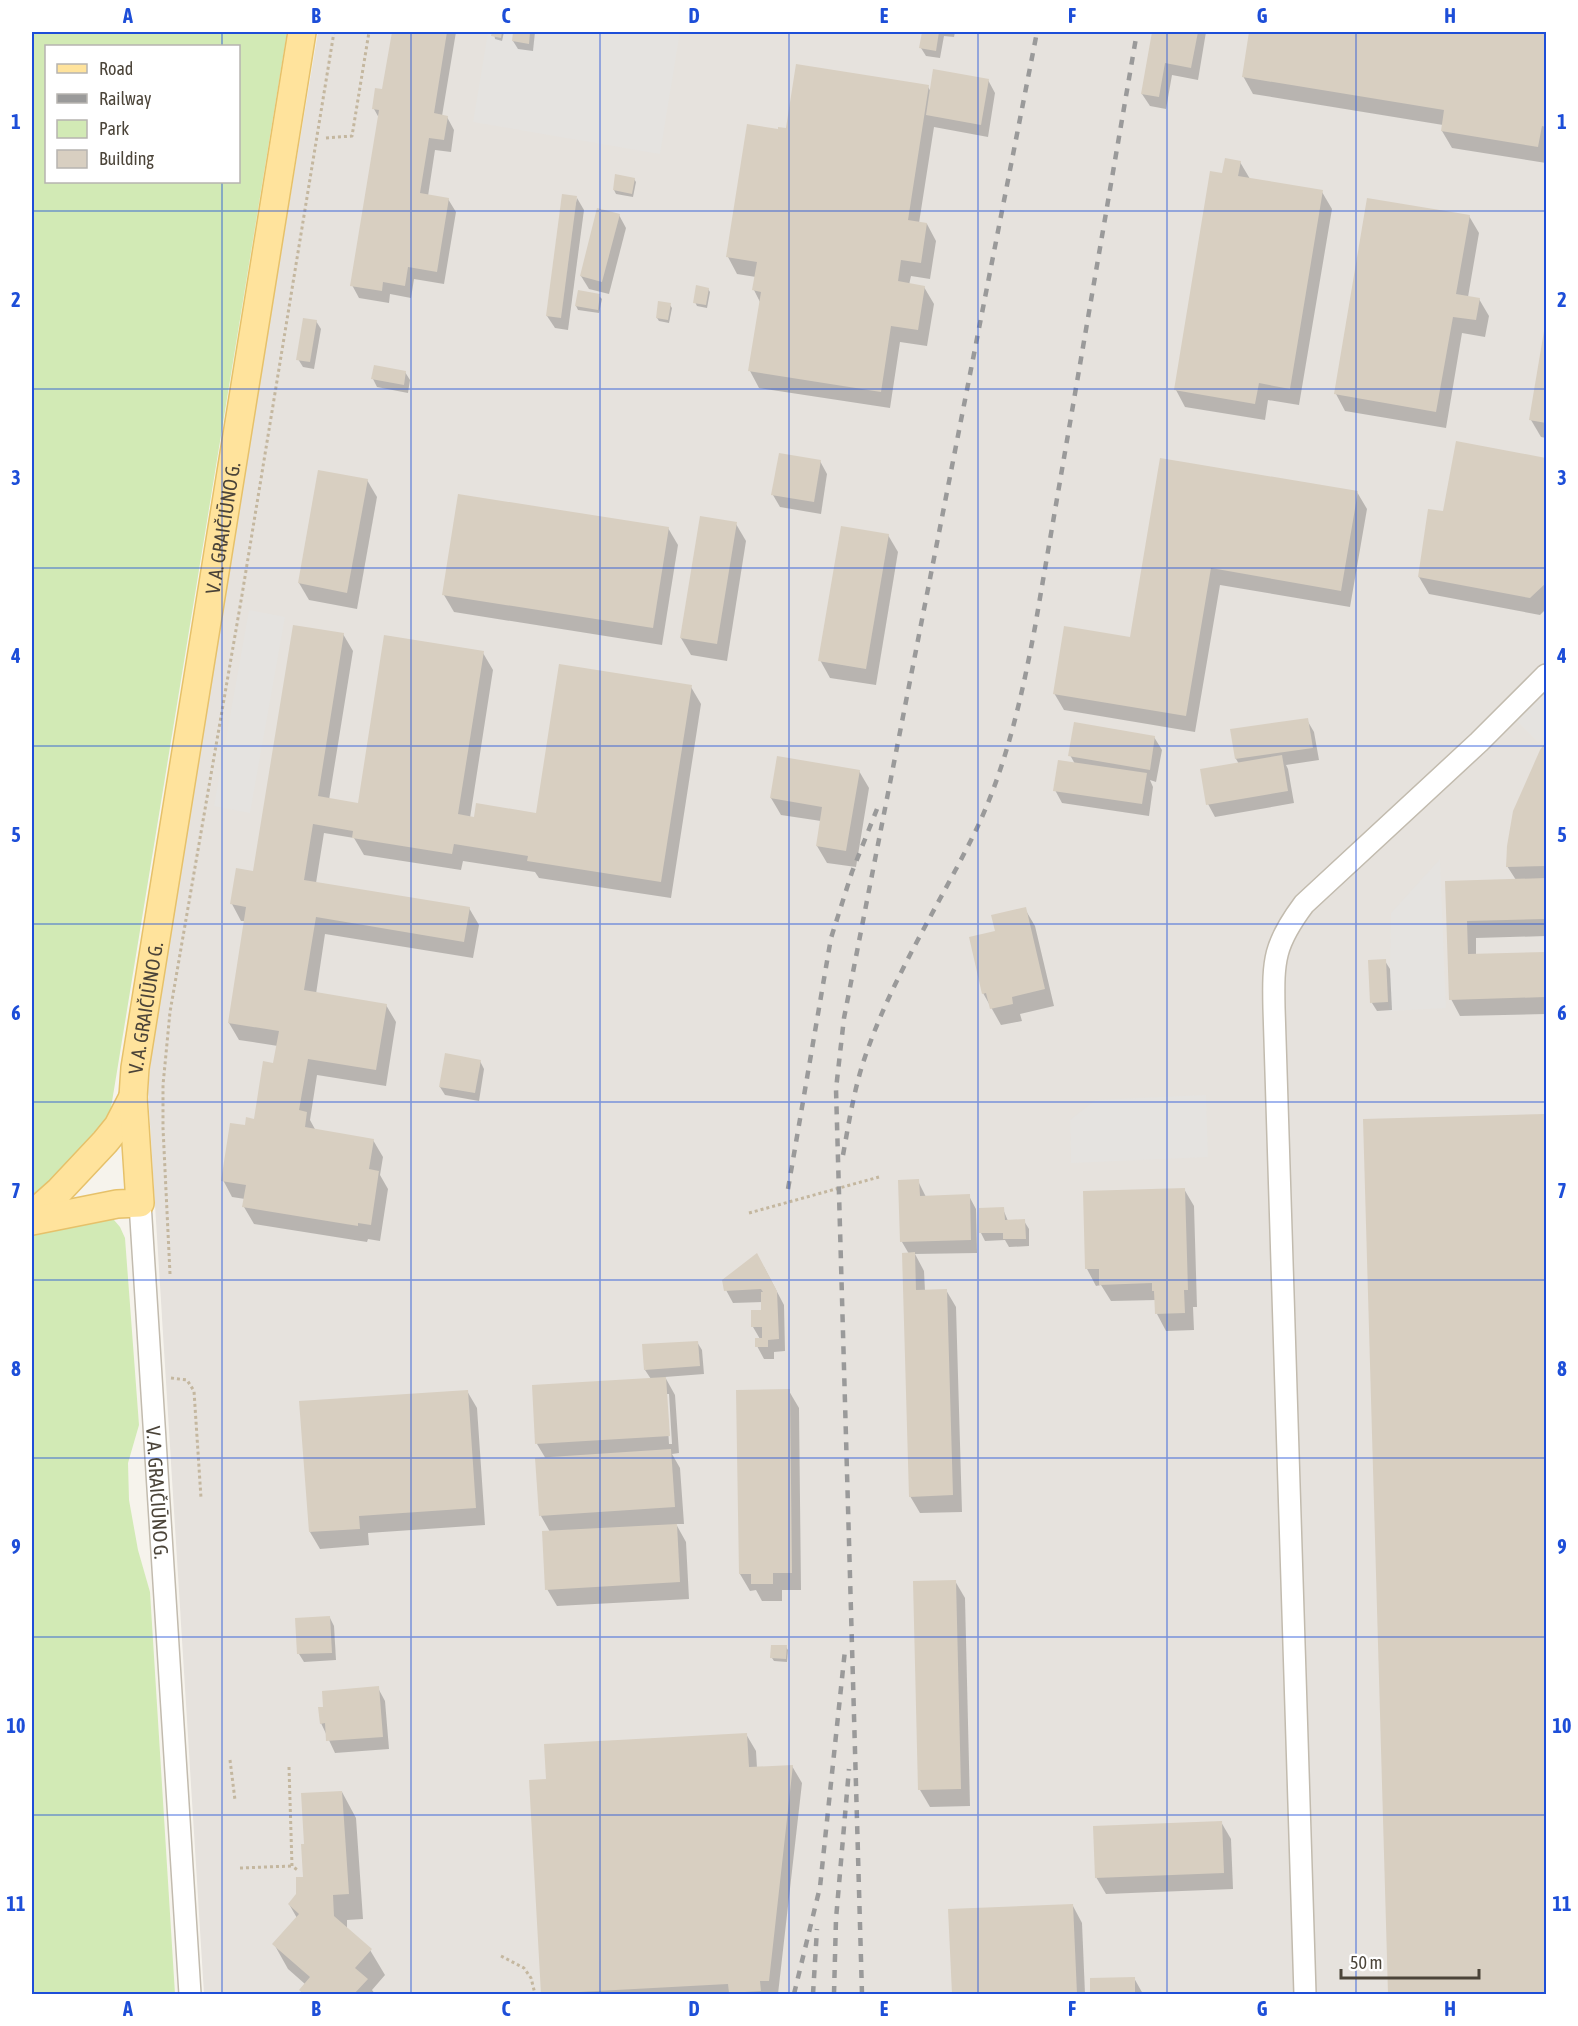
<svg xmlns="http://www.w3.org/2000/svg" width="1578" height="2026" font-family="'Asap Condensed',sans-serif">
<style>
.industrial{fill:#e6e2dd}
.green{fill:#d2eab5;fill-rule:evenodd}
.parking{fill:#e5e3e0}
.shadow{fill:#0003;fill-rule:evenodd}
.building{fill:#d8cfc1}
.lines{fill:none;stroke-linecap:round;stroke-linejoin:round}
.minor-casing{stroke:#c2bbae;stroke-width:24}
.major-casing{stroke:#e6c16a;stroke-width:30}
.path{stroke:#c4b79f;stroke-width:3;stroke-dasharray:3 3;stroke-linecap:butt}
.minor{stroke:#fff;stroke-width:21}
.major{stroke:#ffe39c;stroke-width:27}
.rail{stroke:#9a9a9a;stroke-width:4.5;stroke-dasharray:8 8;stroke-linecap:butt}
.grid{fill:none;stroke:#1d4ed8;stroke-width:1.5;stroke-opacity:0.55}
.labels{text-anchor:middle;dominant-baseline:central;stroke-width:6;stroke-linejoin:round;paint-order:stroke}
.street-label{font-size:20px;fill:#4b4439;stroke:#fff}
.neatline{fill:none;stroke:#1d4ed8;stroke-width:2}
.grid-label{font-size:20px;text-anchor:middle;font-weight:bold;fill:#1d4ed8}
</style>
<rect width="100%" height="100%" fill="#f6f3ec"/>
<!-- industrial -->
<polygon class="industrial" points="318,32 1546,32 1546,1994 204,1994 148,1092 157,991"/>
<!-- green -->
<g class="green">
<path d="M 32,32 L 287,32 L 110,1114 C 90,1146 60,1172 32,1196 ZM 46,46 L 238,46 L 238,182 L 46,182 Z"/>
<polygon points="100,1219 114,1220 120,1227 125,1238 139,1425 128,1463 129,1500 138,1550 150,1592 175,1994 32,1994 32,1233"/>
</g>
<!-- parking -->
<g class="parking">
<polygon points="488,32 680,32 660,154 473,122"/>
<polygon points="249,610 285,617 250,813 214,806"/>
<polygon points="1546,692 1546,734 1538,742 1517,721"/>
<polygon points="1440,859 1446,1008 1389,1011 1391,913"/>
<polygon points="1206,1095 1208,1157 1071,1163 1070,1120 1095,1100"/>
</g>
<!-- shadow -->
<g class="shadow">
<polygon points="393,32 456,32 442,116 447,117 454,130 451,152 435,150 428,196 448,199 456,212 444,284 414,279 411,298 390,294 389,303 359,298 352,285 379,118 374,109 383,91"/>
<polygon points="494,32 504,32 502,41 495,39"/>
<polygon points="515,32 535,32 533,51 518,49 513,41"/>
<polygon points="923,32 955,32 954,37 944,36 940,58 926,56 921,48"/>
<polygon points="1153,32 1206,32 1198,80 1172,75 1166,109 1150,106 1142,94"/>
<polygon points="1251,32 1546,32 1546,163 1452,148 1442,131 1443,125 1253,94 1243,76"/>
<polygon points="988,80 995,93 988,137 934,127 919,223 927,224 936,241 930,279 911,276 909,285 924,287 934,304 927,346 900,342 890,408 759,388 750,371 760,302 754,290 756,277 737,274 728,257 787,130 928,87 931,92"/>
<polygon points="1240,162 1250,179 1322,192 1332,209 1299,405 1268,400 1265,420 1185,407 1176,390 1224,175"/>
<polygon points="634,179 636,182 633,197 616,194 614,190"/>
<polygon points="577,198 584,210 568,330 555,328 547,316"/>
<polygon points="619,215 626,228 609,294 589,289 581,276"/>
<polygon points="1469,216 1479,233 1468,297 1479,299 1489,316 1485,337 1462,333 1446,428 1345,411 1336,394"/>
<polygon points="708,289 710,292 707,308 697,306 695,302"/>
<polygon points="599,296 602,299 599,313 578,310 576,306"/>
<polygon points="670,305 672,308 669,323 659,321 657,318"/>
<polygon points="316,321 321,329 314,369 303,367 298,359"/>
<polygon points="1546,327 1546,438 1541,437 1531,420"/>
<polygon points="405,372 410,380 408,393 377,387 373,379"/>
<polygon points="1457,442 1546,459 1546,609 1540,615 1429,594 1419,577 1444,513"/>
<polygon points="1161,459 1357,492 1367,509 1350,607 1220,585 1195,732 1064,710 1054,693 1131,639"/>
<polygon points="820,461 827,474 821,514 780,507 773,495"/>
<polygon points="367,480 377,497 357,609 309,600 299,583"/>
<polygon points="736,524 746,541 727,661 691,655 681,638"/>
<polygon points="668,528 678,545 662,645 454,612 444,595"/>
<polygon points="888,535 898,552 876,685 830,678 820,660"/>
<polygon points="343,634 353,651 329,800 359,804 483,653 493,670 470,818 537,815 691,687 701,704 671,898 539,878 535,872 463,861 461,870 364,855 354,838 324,833 316,883 469,908 479,925 473,958 325,934 316,994 386,1005 396,1022 386,1086 317,1075 310,1120 316,1131 373,1140 383,1157 380,1175 388,1189 380,1241 368,1239 367,1242 254,1224 244,1207 245,1199 232,1197 223,1180 246,1127 255,1120 275,1065 278,1046 239,1040 229,1023 246,921 241,921 232,904 254,873"/>
<polygon points="1307,720 1314,732 1319,760 1286,765 1288,769 1294,803 1215,817 1208,804 1239,764 1236,759 1232,731"/>
<polygon points="1154,737 1162,750 1156,782 1150,780 1153,787 1149,816 1062,803 1055,790 1075,764 1070,755"/>
<polygon points="1546,744 1546,936 1476,938 1476,955 1546,953 1546,1014 1460,1016 1451,999 1447,882 1516,880 1507,866 1542,750"/>
<polygon points="859,771 869,788 856,867 827,863 817,846 821,821 781,815 771,798"/>
<polygon points="1025,909 1035,926 1054,1006 1020,1014 1022,1021 1001,1025 983,993 997,932"/>
<polygon points="1385,961 1390,969 1392,1010 1377,1011 1372,1003"/>
<polygon points="480,1061 484,1069 479,1101 445,1095 440,1087"/>
<polygon points="1546,1116 1546,1994 1390,1994 1364,1121"/>
<polygon points="918,1181 926,1197 969,1196 976,1209 977,1253 915,1254 924,1271 925,1291 946,1290 956,1307 962,1512 920,1513 910,1496 909,1254 902,1242"/>
<polygon points="1184,1189 1194,1206 1197,1307 1193,1307 1194,1330 1166,1331 1157,1314 1156,1300 1111,1301 1101,1285 1096,1286 1087,1269"/>
<polygon points="1003,1209 1008,1221 1024,1221 1029,1229 1029,1246 1009,1247 1005,1240 985,1241 981,1233"/>
<polygon points="764,1267 784,1305 785,1351 774,1352 774,1359 764,1359 757,1346 760,1339 753,1327 763,1311 763,1302 733,1303 726,1290"/>
<path d="M 697,1342 L 702,1350 L 704,1374 L 665,1377 L 675,1395 L 679,1453 L 672,1454 L 680,1468 L 684,1524 L 676,1524 L 686,1542 L 689,1599 L 557,1606 L 547,1589 L 550,1532 L 541,1516 L 546,1459 L 537,1444 L 533,1386 L 651,1379 L 645,1370 ZM 666,1394 L 669,1394 L 672,1444 L 669,1444 Z"/>
<polygon points="467,1391 477,1408 485,1525 368,1533 369,1545 320,1549 310,1532"/>
<polygon points="789,1391 799,1408 801,1590 782,1590 782,1601 762,1601 756,1590 750,1591 740,1574"/>
<polygon points="955,1581 965,1598 970,1806 930,1807 920,1790"/>
<polygon points="330,1618 334,1626 336,1660 304,1662 299,1654 297,1619"/>
<polygon points="786,1647 788,1650 787,1662 774,1661 772,1658"/>
<polygon points="378,1688 385,1701 389,1749 335,1753 321,1723"/>
<polygon points="746,1734 756,1751 757,1768 792,1766 802,1783 778,1994 543,1994 548,1780"/>
<polygon points="342,1792 356,1818 363,1919 347,1920 347,1929 370,1950 385,1975 372,1990 375,1994 303,1994 300,1990 305,1984 288,1969 274,1944 297,1918 289,1904 298,1895 305,1878 306,1845"/>
<polygon points="1221,1822 1231,1839 1233,1889 1106,1894 1096,1877"/>
<polygon points="1073,1906 1082,1923 1085,1994 953,1994 950,1910"/>
<polygon points="1134,1978 1143,1994 1092,1994 1091,1979"/>
</g>
<!-- building -->
<g class="building">
<polygon points="392,32 447,32 434,113 448,116 444,140 429,138 420,193 449,198 437,272 408,267 405,286 383,282 382,291 350,286 379,110 372,109 375,88 382,89"/>
<polygon points="492,32 502,32 501,38 491,36"/>
<polygon points="513,32 530,32 529,44 512,41"/>
<polygon points="922,32 939,32 936,51 919,48"/>
<polygon points="1152,32 1198,32 1191,68 1165,63 1159,97 1141,94"/>
<polygon points="1249,32 1546,32 1546,127 1542,126 1538,147 1441,131 1444,110 1242,77"/>
<polygon points="796,64 929,85 908,220 927,223 921,263 901,260 898,281 925,286 918,330 891,326 881,392 748,371 761,292 752,290 757,262 726,257 747,124 778,129 778,127 786,128"/>
<polygon points="933,69 989,79 981,125 926,115"/>
<polygon points="1225,158 1241,161 1238,176 1323,190 1290,389 1259,383 1255,404 1174,390 1210,171 1222,173"/>
<polygon points="615,174 635,178 632,194 613,190"/>
<polygon points="562,194 577,196 561,318 546,316"/>
<polygon points="1367,198 1470,215 1456,294 1480,298 1476,320 1453,317 1436,412 1334,394"/>
<polygon points="597,208 620,214 602,282 580,276"/>
<polygon points="696,285 709,288 706,305 693,303"/>
<polygon points="578,290 600,294 598,310 575,306"/>
<polygon points="658,301 671,303 668,320 656,318"/>
<polygon points="303,318 317,320 310,362 296,360"/>
<polygon points="1545,325 1546,326 1546,423 1529,420"/>
<polygon points="374,365 406,371 404,385 371,379"/>
<polygon points="1456,441 1546,458 1546,583 1530,598 1418,577 1428,509 1443,511"/>
<polygon points="779,453 821,460 814,502 771,495"/>
<polygon points="1160,458 1358,491 1341,591 1211,568 1186,716 1053,694 1064,626 1130,637"/>
<polygon points="318,470 368,479 347,593 298,583"/>
<polygon points="458,494 669,527 653,628 442,595"/>
<polygon points="700,516 737,522 717,644 680,638"/>
<polygon points="841,526 889,534 866,669 818,661"/>
<polygon points="293,625 344,633 318,796 358,803 384,635 484,651 458,814 474,817 476,803 536,813 559,664 692,685 661,882 527,861 528,856 454,844 452,854 352,838 353,831 313,824 304,880 470,907 464,942 316,917 304,990 387,1004 376,1070 308,1059 299,1110 307,1112 305,1127 374,1139 369,1169 379,1171 371,1225 358,1223 358,1226 242,1207 246,1185 221,1181 230,1123 245,1125 246,1117 254,1119 263,1061 273,1063 279,1031 228,1023 246,907 230,904 236,868 253,871"/>
<polygon points="1308,718 1313,748 1235,759 1230,729"/>
<polygon points="1074,722 1155,736 1150,770 1068,756"/>
<polygon points="1546,742 1546,866 1506,867 1507,846 1513,811 1540,750"/>
<polygon points="1282,755 1288,791 1206,805 1200,769"/>
<polygon points="777,756 860,770 846,851 816,846 822,807 770,798"/>
<polygon points="1058,760 1147,773 1142,804 1053,791"/>
<polygon points="1546,878 1546,919 1467,921 1468,954 1546,952 1546,997 1449,1000 1445,881"/>
<polygon points="1026,907 1045,989 1012,997 1013,1004 990,1009 986,993 982,994 969,937 995,931 991,915"/>
<polygon points="1386,959 1388,1002 1370,1003 1368,960"/>
<polygon points="445,1053 481,1060 475,1093 439,1087"/>
<polygon points="1546,1114 1546,1994 1388,1994 1363,1119"/>
<polygon points="919,1179 920,1196 970,1194 971,1240 900,1242 898,1180"/>
<polygon points="1185,1188 1188,1290 1184,1290 1185,1313 1155,1314 1154,1291 1152,1291 1152,1283 1099,1285 1099,1269 1085,1269 1083,1191"/>
<polygon points="1004,1207 1005,1220 1025,1219 1026,1239 1003,1239 1003,1233 979,1233 979,1208"/>
<polygon points="915,1252 916,1290 947,1289 953,1495 909,1497 902,1253"/>
<polygon points="757,1253 777,1291 779,1339 768,1340 768,1347 755,1347 755,1338 762,1338 762,1327 751,1327 751,1310 761,1310 761,1292 763,1292 761,1289 724,1291 722,1280"/>
<polygon points="698,1341 700,1366 644,1370 642,1344"/>
<polygon points="666,1377 670,1436 535,1444 532,1385"/>
<polygon points="790,1389 792,1573 773,1573 773,1584 751,1584 751,1574 739,1574 736,1390"/>
<polygon points="468,1390 476,1508 359,1516 360,1529 309,1532 299,1401"/>
<polygon points="671,1449 675,1507 539,1516 535,1458"/>
<polygon points="677,1524 680,1582 545,1590 542,1531"/>
<polygon points="956,1580 961,1789 918,1790 913,1581"/>
<polygon points="330,1616 332,1653 297,1654 295,1618"/>
<polygon points="771,1645 787,1645 786,1659 770,1658"/>
<polygon points="379,1686 383,1737 326,1741 325,1723 320,1724 318,1707 323,1707 322,1691"/>
<polygon points="747,1733 749,1767 793,1765 769,1981 760,1981 761,1991 729,1993 728,1984 541,1994 529,1780 546,1779 544,1744"/>
<polygon points="342,1791 349,1894 333,1895 334,1916 372,1949 355,1968 368,1979 354,1994 304,1994 299,1990 310,1977 272,1944 299,1914 288,1904 296,1894 296,1877 303,1877 301,1844 304,1844 301,1793"/>
<polygon points="1222,1821 1224,1873 1095,1878 1093,1826"/>
<polygon points="1073,1904 1077,1994 952,1994 948,1909"/>
<polygon points="1135,1977 1135,1994 1090,1994 1090,1978"/>
</g>
<g class="lines">
<defs>
<g id="minor">
<path id="s1" d="M 140,1203 L 190,1994"/>
<path d="M 1305,1994 L 1274,1008 C 1273,960 1274,944 1304,904 L 1479,742 L 1546,675"/>
</g>
<g id="major">
<polyline points="32,1215 59,1191 105,1142 118,1126 133,1097"/>
<path id="s2" d="M 32,1221 L 117,1204 L 140,1203 L 133,1097 L 135,1068 L 302,32"/>
</g>
</defs>
<!-- minor casing -->
<use href="#minor" class="minor-casing"/>
<!-- major casing -->
<use href="#major" class="major-casing"/>
<!-- path -->
<g class="path">
<polyline points="326,138 352,136 369,32"/>
<polyline points="749,1213 879,1177"/>
<polyline points="170,1274 163,1128 163,1085 170,1012 242,595 334,32"/>
<polyline points="171,1378 187,1380 194,1391 201,1498"/>
<polyline points="230,1760 235,1800"/>
<polyline points="289,1767 292,1866 299,1871"/>
<polyline points="240,1868 292,1866"/>
<polyline points="501,1956 524,1968 531,1978 535,1994"/>
</g>
<!-- minor -->
<use href="#minor" class="minor"/>
<!-- major -->
<use href="#major" class="major"/>
<!-- rail -->
<g class="rail">
<path d="M 843,1155 C 849,1122 854,1089 865,1057 C 892,977 940,904 977,828 C 1007,764 1022,696 1035,627 L 1137,32"/>
<polyline points="788,1189 831,938 852,872 877,809"/>
<polyline points="794,1994 820,1887 845,1650"/>
<polyline points="813,1994 817,1929"/>
<polyline points="834,1994 836,1919 849,1769"/>
<polyline points="862,1994 836,1089 844,1018 1037,32"/>
</g>
</g>
<!-- grid -->
<path class="grid" d="M 222,32 L 222,46M 411,32 L 411,1994M 600,32 L 600,1994M 789,32 L 789,1994M 978,32 L 978,1994M 1167,32 L 1167,1994M 1356,32 L 1356,1994M 222,182 L 222,1994M 32,211 L 1546,211M 32,389 L 1546,389M 32,568 L 1546,568M 32,746 L 1546,746M 32,924 L 1546,924M 32,1102 L 1546,1102M 32,1280 L 1546,1280M 32,1458 L 1546,1458M 32,1637 L 1546,1637M 32,1815 L 1546,1815"/>
<g class="labels">
<!-- street labels -->
<g class="street-label">
<text stroke="none"><textPath href="#s2" startOffset="792">V. A. GRAIČIŪNO G.</textPath></text>
<text stroke="none"><textPath href="#s2" startOffset="306">V. A. GRAIČIŪNO G.</textPath></text>
<text stroke="none"><textPath href="#s1" startOffset="290">V. A. GRAIČIŪNO G.</textPath></text>
</g>
</g>
<!-- border -->
<rect width="1578" height="2026" fill="none" stroke="#ffffff" stroke-width="66"/>
<!-- legend -->
<rect x="45" y="45" width="195" height="138" fill="#ffffff" stroke="#b7b4b0" stroke-width="1.5"/>
<rect x="57" y="64" width="30" height="9" fill="#ffe39c" stroke="#b7b4b0" stroke-width="1.5"/>
<text x="99" y="75" font-size="18" fill="#4b4439">Road</text>
<rect x="57" y="94" width="30" height="9" fill="#9a9a9a" stroke="#b7b4b0" stroke-width="1.5"/>
<text x="99" y="105" font-size="18" fill="#4b4439">Railway</text>
<rect x="57" y="120" width="30" height="18" fill="#d2eab5" stroke="#b7b4b0" stroke-width="1.5"/>
<text x="99" y="135" font-size="18" fill="#4b4439">Park</text>
<rect x="57" y="150" width="30" height="18" fill="#d8cfc1" stroke="#b7b4b0" stroke-width="1.5"/>
<text x="99" y="165" font-size="18" fill="#4b4439">Building</text>
<!-- scale -->
<path d="M1341 1969v9h138v-9" fill="none" stroke="#4b4439" stroke-width="3"/>
<text x="1350" y="1969" font-size="18" fill="#4b4439" stroke="#ffffff" stroke-width="4.5" paint-order="stroke">50 m</text>
<rect x="33" y="33" width="1512" height="1960" class="neatline"/>
<g class="grid-label">
<text x="128" y="23">A</text>
<text x="316" y="23">B</text>
<text x="506" y="23">C</text>
<text x="694" y="23">D</text>
<text x="884" y="23">E</text>
<text x="1072" y="23">F</text>
<text x="1262" y="23">G</text>
<text x="1450" y="23">H</text>
<text x="16" y="129">1</text>
<text x="1562" y="129">1</text>
<text x="16" y="307">2</text>
<text x="1562" y="307">2</text>
<text x="16" y="485">3</text>
<text x="1562" y="485">3</text>
<text x="16" y="663">4</text>
<text x="1562" y="663">4</text>
<text x="16" y="842">5</text>
<text x="1562" y="842">5</text>
<text x="16" y="1020">6</text>
<text x="1562" y="1020">6</text>
<text x="16" y="1198">7</text>
<text x="1562" y="1198">7</text>
<text x="16" y="1376">8</text>
<text x="1562" y="1376">8</text>
<text x="16" y="1554">9</text>
<text x="1562" y="1554">9</text>
<text x="16" y="1733">10</text>
<text x="1562" y="1733">10</text>
<text x="16" y="1911">11</text>
<text x="1562" y="1911">11</text>
<text x="128" y="2016">A</text>
<text x="316" y="2016">B</text>
<text x="506" y="2016">C</text>
<text x="694" y="2016">D</text>
<text x="884" y="2016">E</text>
<text x="1072" y="2016">F</text>
<text x="1262" y="2016">G</text>
<text x="1450" y="2016">H</text>
</g>
</svg>
